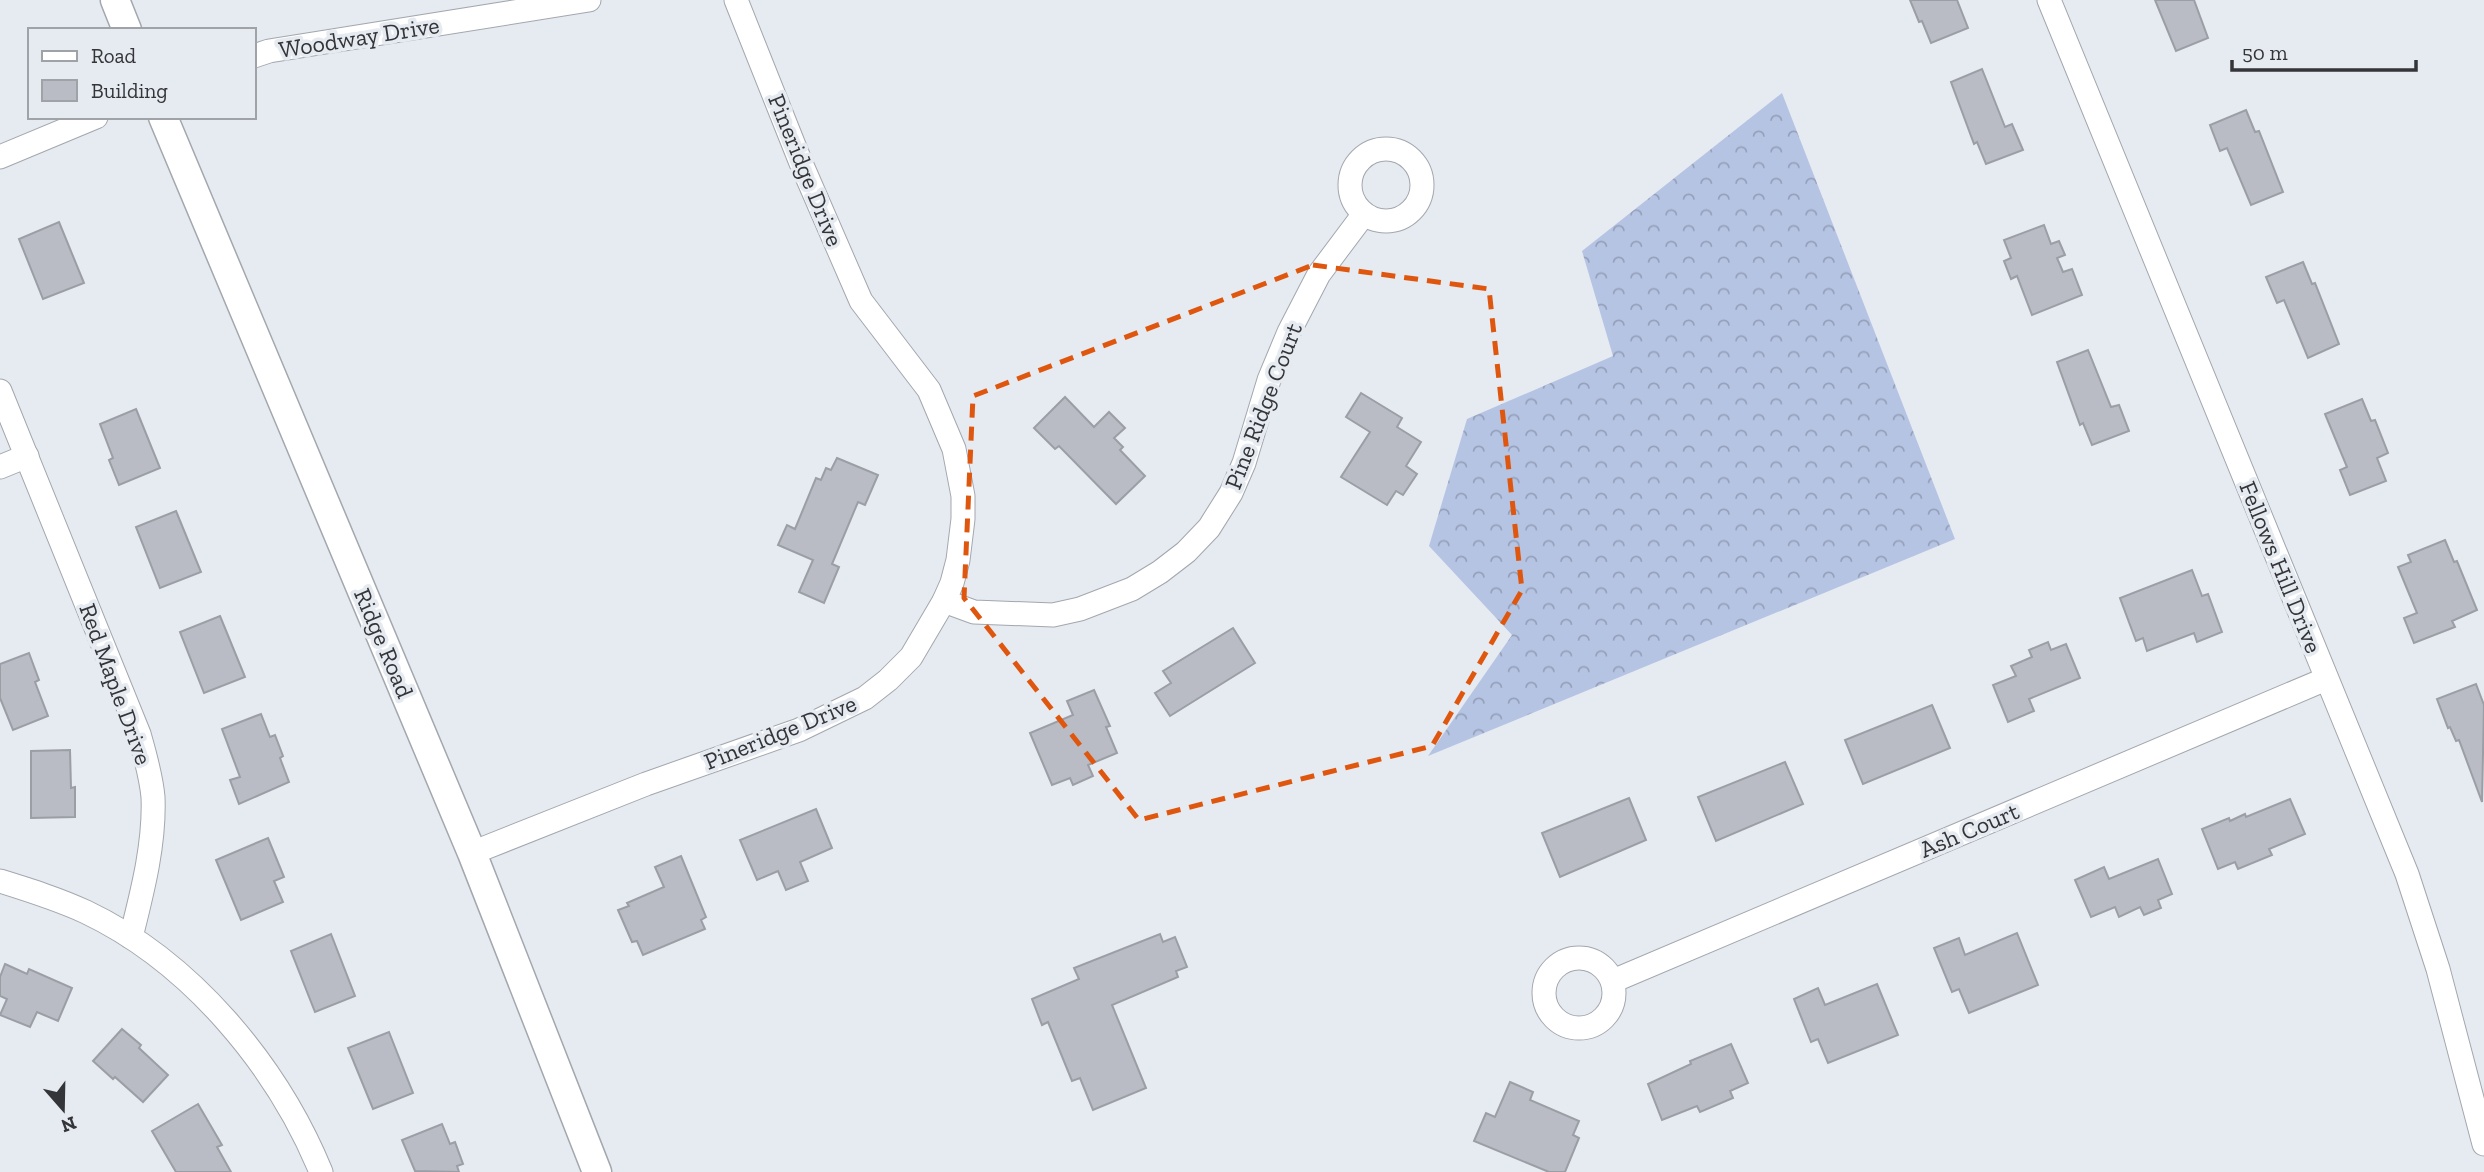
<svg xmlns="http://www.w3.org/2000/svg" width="2484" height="1172" font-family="'Zilla Slab',serif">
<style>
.forest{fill:url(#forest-crowns)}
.building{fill:#b9bcc4;stroke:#9b9ea5;stroke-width:2}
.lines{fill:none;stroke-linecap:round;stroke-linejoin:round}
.minor-casing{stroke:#a3a7ae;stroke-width:25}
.tertiary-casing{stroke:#a3a7ae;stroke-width:31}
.minor{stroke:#fff;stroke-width:23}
.tertiary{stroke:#fff;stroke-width:28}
.marked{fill:none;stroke:#df570e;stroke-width:5;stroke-dasharray:14 9;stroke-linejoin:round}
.labels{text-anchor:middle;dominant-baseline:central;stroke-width:7;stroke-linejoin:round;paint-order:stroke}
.street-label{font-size:24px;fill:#343538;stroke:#e6eaf1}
</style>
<defs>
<pattern id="forest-crowns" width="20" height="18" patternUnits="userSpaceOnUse" patternTransform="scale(1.75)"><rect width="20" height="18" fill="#b6c4e4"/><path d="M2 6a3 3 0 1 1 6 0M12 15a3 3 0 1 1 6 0" fill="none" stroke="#95a0ba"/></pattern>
</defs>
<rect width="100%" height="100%" fill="#e6eaf1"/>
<!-- forest -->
<polygon class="forest" points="1782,93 1955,539 1428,756 1512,635 1429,546 1467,419 1613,356 1582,251"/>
<!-- building -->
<g class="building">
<polygon points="1910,0 1957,0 1968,28 1931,43 1922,21 1919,22"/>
<polygon points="2155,0 2194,0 2208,38 2176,51"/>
<polygon points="1982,69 2005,127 2012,124 2023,150 1986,164 1977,142 1974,144 1951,82"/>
<polygon points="2246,110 2255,132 2259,131 2283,192 2251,205 2227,148 2220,151 2210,125"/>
<polygon points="59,222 84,283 43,299 19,239"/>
<polygon points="2044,225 2051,244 2059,241 2065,255 2057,258 2063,272 2072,269 2082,295 2032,315 2017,276 2011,279 2004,261 2011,258 2004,240"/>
<polygon points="2303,262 2312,284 2315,283 2339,344 2308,358 2284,300 2277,303 2266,277"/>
<polygon points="2088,350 2111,407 2119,405 2129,431 2092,445 2083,423 2080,425 2057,362"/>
<polygon points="1361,393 1402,418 1397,427 1421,442 1406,466 1417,474 1403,495 1396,491 1387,505 1341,477 1370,432 1346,417"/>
<polygon points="1065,397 1094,427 1109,412 1125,428 1114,438 1123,447 1120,450 1145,476 1116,504 1059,446 1055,449 1034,428"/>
<polygon points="2362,399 2371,421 2375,420 2388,453 2377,458 2386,481 2350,495 2340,470 2347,467 2325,414"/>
<polygon points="136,409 160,468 119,485 109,460 113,458 100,424"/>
<polygon points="837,458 878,475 865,505 858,502 832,564 839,567 824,603 799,592 813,560 778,545 787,525 795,529 816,478 821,480 826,468 831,470"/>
<polygon points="176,511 201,572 160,588 136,527"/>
<polygon points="2445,540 2454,562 2457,561 2477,610 2452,621 2455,627 2414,643 2404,618 2417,613 2398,567 2411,562 2408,555"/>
<polygon points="2192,570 2202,596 2208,594 2222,632 2197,642 2194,633 2147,651 2143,638 2136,641 2120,598"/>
<polygon points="220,616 245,677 204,693 180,632"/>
<polygon points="1233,628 1255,663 1170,716 1155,693 1171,683 1163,671"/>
<polygon points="2048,642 2051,650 2066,644 2080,678 2029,699 2034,711 2008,722 1993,685 2016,676 2011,666 2032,657 2029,650"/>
<polygon points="29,653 39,680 35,682 48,716 13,730 0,698 0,664"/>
<polygon points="2476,684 2484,705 2482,802 2459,740 2456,741 2450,727 2448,728 2437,699"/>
<polygon points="1094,690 1110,726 1106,727 1117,753 1088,765 1093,776 1073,785 1070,778 1052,785 1030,733 1073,715 1067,701"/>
<polygon points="1932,705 1950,748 1863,784 1845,740"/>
<polygon points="261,714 270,737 275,735 283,756 280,758 289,782 239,804 230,780 240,777 222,729"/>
<polygon points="70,750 71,788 75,787 75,817 31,818 31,751"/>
<polygon points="1785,762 1803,804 1716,841 1698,797"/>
<polygon points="1629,798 1646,840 1560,877 1542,833"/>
<polygon points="2290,799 2305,834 2269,849 2272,855 2238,869 2235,862 2218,869 2202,829 2229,818 2230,821 2245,814 2246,817"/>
<polygon points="816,809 832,848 800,862 808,881 786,890 778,871 757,880 740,840"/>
<polygon points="268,838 284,877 274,881 283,902 241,920 216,860"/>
<polygon points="681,856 706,917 701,920 705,929 643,955 637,941 632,942 618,910 629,906 627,903 664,887 655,867"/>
<polygon points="2158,859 2172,894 2158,900 2161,908 2144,915 2140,907 2119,917 2115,907 2091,917 2075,880 2104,867 2109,879"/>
<polygon points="2017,933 2038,985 1969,1013 1959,989 1952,992 1934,948 1959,938 1965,955"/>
<polygon points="331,934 355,996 315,1012 291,951"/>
<polygon points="1160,934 1163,942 1175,937 1187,967 1176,971 1178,977 1112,1005 1146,1088 1093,1110 1080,1078 1072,1081 1048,1022 1042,1025 1032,999 1079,979 1074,968"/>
<polygon points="5,964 27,974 29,969 72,988 58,1021 37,1012 30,1027 0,1015 7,999 0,996 0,977"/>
<polygon points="1877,984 1898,1035 1828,1063 1818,1039 1811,1042 1794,999 1818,988 1825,1005"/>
<polygon points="122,1029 141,1045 139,1048 168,1075 143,1102 115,1077 113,1079 93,1061"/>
<polygon points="389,1032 413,1093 373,1109 348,1048"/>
<polygon points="1731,1044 1748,1083 1730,1091 1733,1098 1700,1112 1697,1106 1662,1120 1648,1084 1691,1064 1690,1061"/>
<polygon points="1510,1082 1533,1092 1530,1100 1579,1121 1573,1135 1579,1138 1565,1172 1549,1172 1474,1141 1486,1113 1495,1117"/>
<polygon points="198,1104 222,1145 217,1147 231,1172 176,1172 152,1131"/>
<polygon points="442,1124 450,1144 455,1142 463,1164 457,1166 459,1172 415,1171 402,1140"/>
</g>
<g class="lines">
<defs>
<g id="minor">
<polyline points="2049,0 2407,874 2438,969 2484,1144"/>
<polyline points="254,56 269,51 589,0"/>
<circle cx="1386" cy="185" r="36"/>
<polyline points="0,157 96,117"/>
<path d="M 0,391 L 139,734 C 145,755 151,775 153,797 C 155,844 142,893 131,937"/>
<polyline points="0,467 27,456"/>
<polyline points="944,601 974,612 1053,615 1080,609 1132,589 1160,572 1186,552 1209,528 1231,493 1244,463 1269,380 1289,332 1319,274 1364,214"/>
<polyline points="472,853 646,784 799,730 865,698 888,680 911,657 944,601 952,583 958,560 963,519 963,496 954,449 929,390 861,301 801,163 736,0"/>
<path d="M 0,881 C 29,890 58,899 86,912 C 191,962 277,1065 321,1172"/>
<circle cx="1579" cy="993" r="35"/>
<polyline points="1613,981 2326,679"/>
</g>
<g id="tertiary">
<polyline points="115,0 127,30"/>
<polyline points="163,117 472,853 597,1172"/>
</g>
</defs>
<!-- minor casing -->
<use href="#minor" class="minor-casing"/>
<!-- tertiary casing -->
<use href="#tertiary" class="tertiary-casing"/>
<!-- minor -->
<use href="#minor" class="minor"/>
<!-- tertiary -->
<use href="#tertiary" class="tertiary"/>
</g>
<!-- marked area -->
<path class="marked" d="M 1313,265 L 1489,289 L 1522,590 L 1432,746 L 1139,820 L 964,598 L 973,396 Z"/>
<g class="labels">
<!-- street labels -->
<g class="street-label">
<text transform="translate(359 37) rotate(-9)">Woodway Drive</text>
<text transform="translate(806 170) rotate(68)">Pineridge Drive</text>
<text transform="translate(1263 406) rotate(-69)">Pine Ridge Court</text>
<text transform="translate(2281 567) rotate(68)">Fellows Hill Drive</text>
<text transform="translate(384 643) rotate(67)">Ridge Road</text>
<text transform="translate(116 684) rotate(70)">Red Maple Drive</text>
<text transform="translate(780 732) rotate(-22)">Pineridge Drive</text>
<text transform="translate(1969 830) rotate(-23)">Ash Court</text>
</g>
</g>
<!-- legend -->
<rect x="28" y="28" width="228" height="91" fill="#e6eaf1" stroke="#9fa2a7" stroke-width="2"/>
<rect x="42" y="51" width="35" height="10" fill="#ffffff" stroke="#9fa2a7" stroke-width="2"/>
<text x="91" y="63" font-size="21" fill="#343538">Road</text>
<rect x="42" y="80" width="35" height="21" fill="#b9bcc4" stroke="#9fa2a7" stroke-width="2"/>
<text x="91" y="98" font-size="21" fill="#343538">Building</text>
<!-- north arrow -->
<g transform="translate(63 1109) rotate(160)" stroke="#e6eaf1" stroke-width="5" paint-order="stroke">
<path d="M0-5L12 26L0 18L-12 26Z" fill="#343538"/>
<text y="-10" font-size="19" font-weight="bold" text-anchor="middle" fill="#343538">N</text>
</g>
<!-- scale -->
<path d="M2232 60v10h184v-10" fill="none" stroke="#343538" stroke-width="3.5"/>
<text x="2242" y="60" font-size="21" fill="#343538" stroke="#e6eaf1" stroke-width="5" paint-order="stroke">50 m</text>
</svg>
